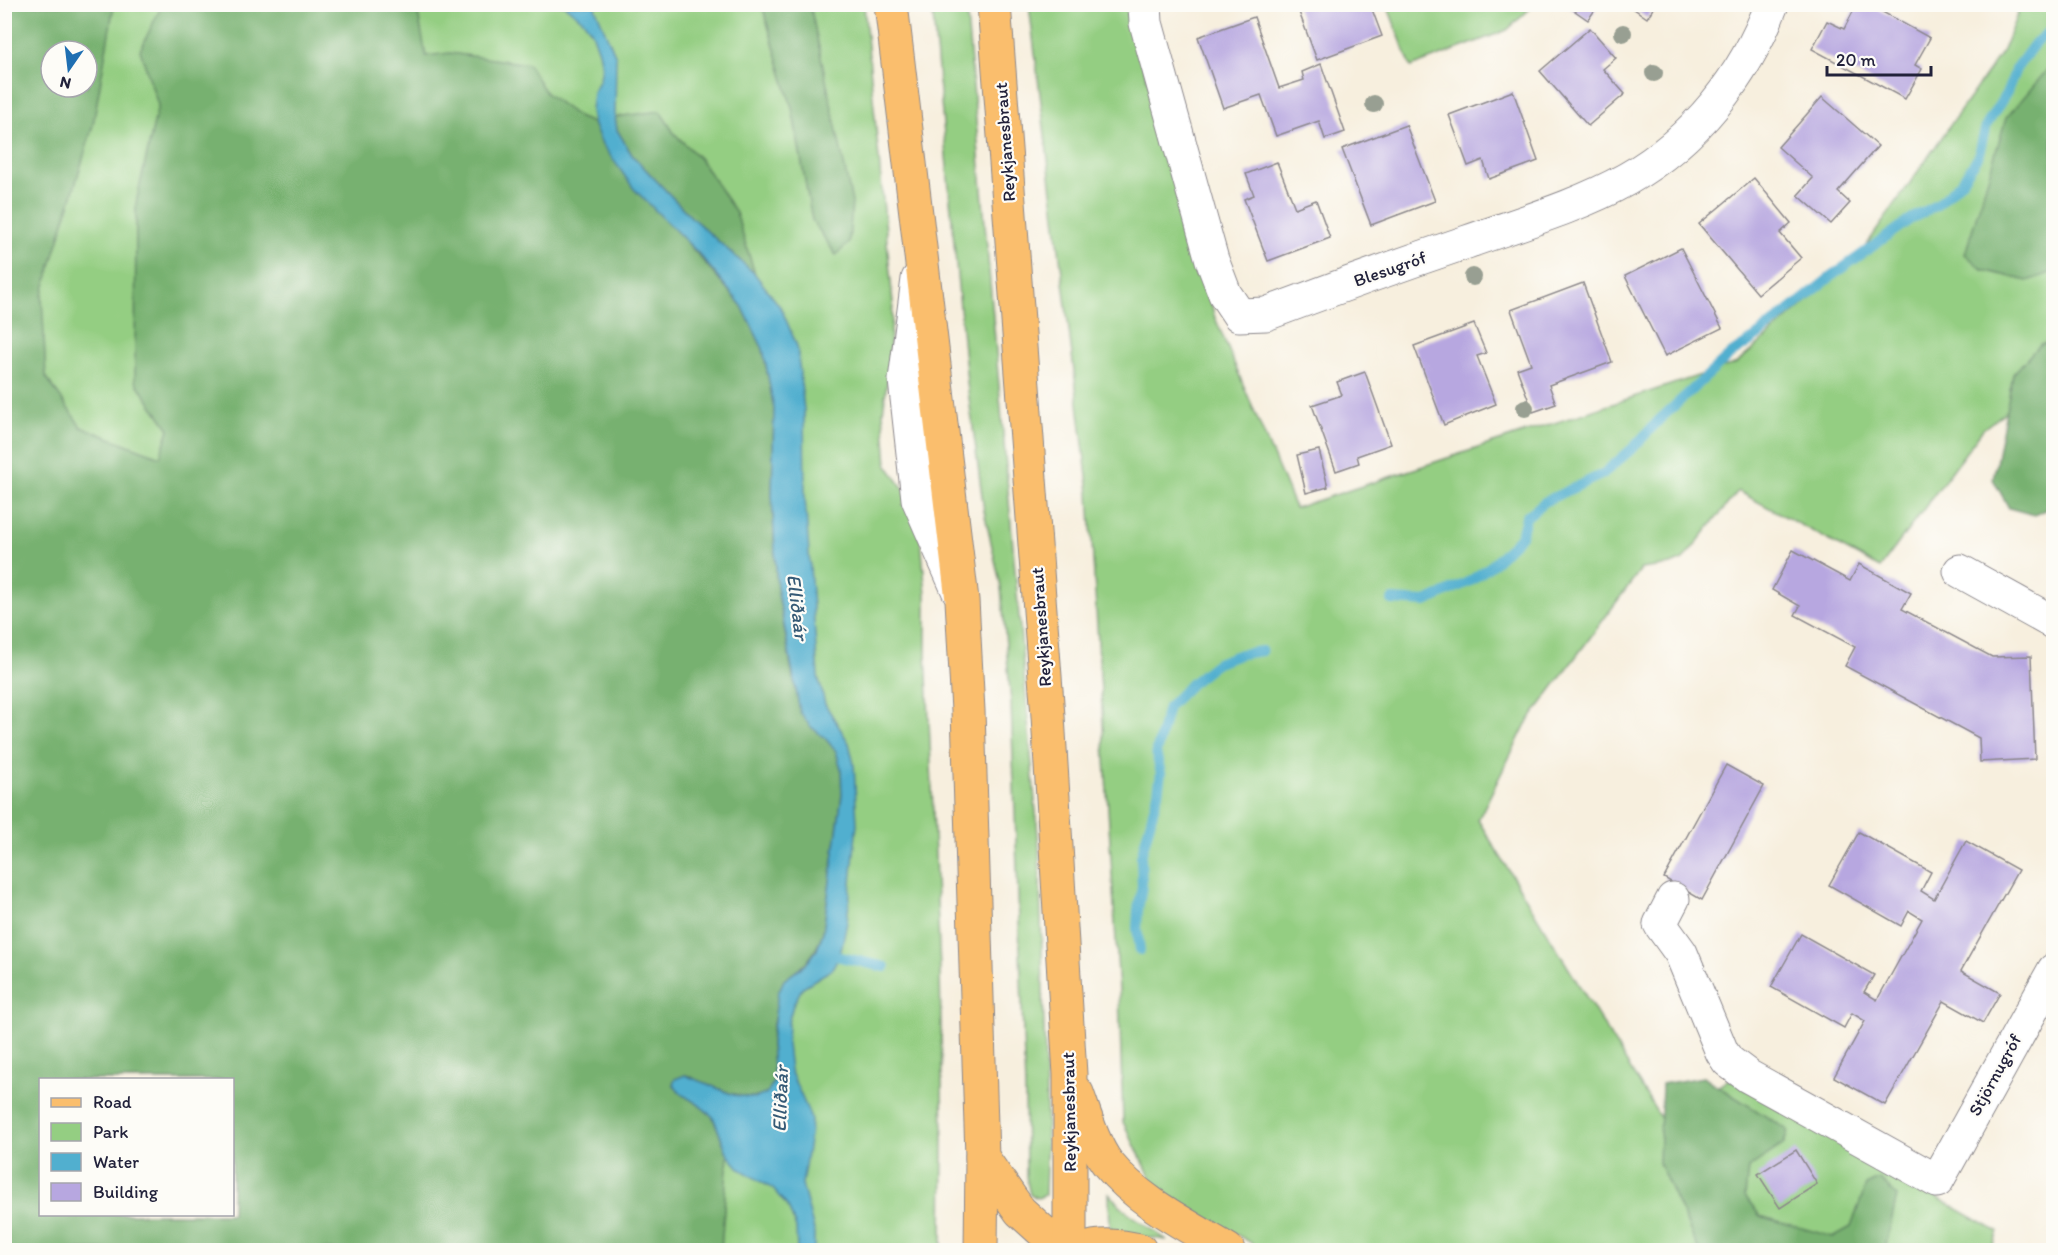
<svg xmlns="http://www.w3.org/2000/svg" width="2058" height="1255" font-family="Itim,sans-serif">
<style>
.green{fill:#94ce82;stroke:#5b785e;stroke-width:1.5;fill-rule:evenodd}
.forest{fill:#77b170;stroke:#4c6a56;stroke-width:1.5;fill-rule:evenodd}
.water{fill:#51afcf;stroke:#3a6885;stroke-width:1.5}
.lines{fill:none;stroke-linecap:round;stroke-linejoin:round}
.stream{stroke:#51afcf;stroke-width:10}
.building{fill:#b7a7e0}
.minor-casing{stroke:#8c888c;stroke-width:35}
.major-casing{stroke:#8c888c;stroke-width:35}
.highway-casing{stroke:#8c888c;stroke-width:35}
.minor{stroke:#fff;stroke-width:33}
.major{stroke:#fabe6d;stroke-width:33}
.highway{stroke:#fabe6d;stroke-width:33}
.tree{fill:#989f92}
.labels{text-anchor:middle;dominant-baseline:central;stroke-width:4.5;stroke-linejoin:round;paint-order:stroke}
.street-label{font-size:18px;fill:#22223b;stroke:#fdfcf7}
.water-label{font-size:20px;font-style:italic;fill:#355a76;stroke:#fdfcf7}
</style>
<rect width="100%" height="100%" fill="#fdfcf7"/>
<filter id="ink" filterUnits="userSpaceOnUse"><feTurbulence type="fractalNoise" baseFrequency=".0167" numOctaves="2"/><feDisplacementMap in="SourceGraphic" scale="12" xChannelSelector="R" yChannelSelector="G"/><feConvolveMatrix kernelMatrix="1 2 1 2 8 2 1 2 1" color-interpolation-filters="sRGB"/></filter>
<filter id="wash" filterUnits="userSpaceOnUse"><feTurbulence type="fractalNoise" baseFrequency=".008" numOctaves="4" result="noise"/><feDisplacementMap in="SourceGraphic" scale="24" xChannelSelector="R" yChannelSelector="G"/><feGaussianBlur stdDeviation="1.35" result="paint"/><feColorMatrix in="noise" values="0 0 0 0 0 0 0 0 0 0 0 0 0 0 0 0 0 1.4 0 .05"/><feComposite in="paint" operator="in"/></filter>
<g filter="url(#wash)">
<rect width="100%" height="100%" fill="#f7efde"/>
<!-- green -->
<g class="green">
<path d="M 5,5 L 864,5 L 893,303 L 888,375 L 883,412 L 887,465 L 908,495 L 921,540 L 926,594 L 926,652 L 940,968 L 943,1140 L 942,1250 L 5,1250 ZM 51,51 L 87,51 L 87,87 L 51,87 ZM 40,1080 L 232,1080 L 232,1214 L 40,1214 Z"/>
<polygon points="932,5 966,5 1039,847 1047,1132 1045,1195 1038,1198 1030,1195 1026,1176 1025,1088 1011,703 1001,587 984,511 967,383"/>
<polygon points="1029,5 1125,5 1203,265 1214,315 1295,508 1737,363 1858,257 2003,50 2021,5 2053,5 2053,395 2017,403 1983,429 1880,568 1738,491 1683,560 1671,565 1641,569 1526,724 1478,820 1664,1124 1729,1079 1998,1232 1992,1250 1264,1250 1157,1190 1123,1122 1119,991 1089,493"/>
<polygon points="1387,5 1534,5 1507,30 1411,67"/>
<polygon points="1109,1194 1129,1214 1167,1240 1110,1233"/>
</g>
<!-- forest -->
<g class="forest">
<path d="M 5,5 L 114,5 L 93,125 L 42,296 L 46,377 L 81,427 L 160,457 L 169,429 L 135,381 L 136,203 L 158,105 L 140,50 L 162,5 L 422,5 L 418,13 L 426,56 L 450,53 L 528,64 L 546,93 L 580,118 L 593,123 L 602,144 L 742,306 L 763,349 L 774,409 L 772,496 L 777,587 L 793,678 L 810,726 L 825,738 L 836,751 L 841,768 L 842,795 L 823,932 C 815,957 805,965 784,980 C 778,1001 772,1021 771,1043 C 771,1055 775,1068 774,1080 C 770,1118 703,1082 686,1075 L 675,1079 L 673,1085 L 683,1095 L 698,1104 L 713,1117 L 728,1155 L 721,1250 L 5,1250 ZM 51,51 L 87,51 L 87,87 L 51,87 ZM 40,1080 L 232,1080 L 232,1214 L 40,1214 Z"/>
<polygon points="762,5 810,5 852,202 849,243 836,255 812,220 792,108"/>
<polygon points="2053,63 2053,268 2051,273 2027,281 1983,270 1965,254 2006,118"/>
<polygon points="660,111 674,133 701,160 736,213 755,274 690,216 632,155 617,130 615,117"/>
<polygon points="2053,342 2053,507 2034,515 2009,508 1993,479 2013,374 2040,344"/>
<polygon points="1703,1077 1788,1130 1784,1144 1748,1168 1745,1196 1760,1216 1833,1237 1851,1227 1866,1185 1879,1179 1897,1196 1885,1250 1699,1250 1659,1163 1662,1084"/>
</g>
<!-- water -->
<polygon class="water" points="564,5 594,5 616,57 615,117 617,130 632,155 690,216 755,274 781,308 797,346 804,410 805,498 818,676 825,704 849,743 854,764 857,824 847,922 840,955 831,970 803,987 793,1005 788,1023 787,1044 790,1070 811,1118 810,1135 802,1184 814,1230 814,1250 797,1250 796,1228 788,1207 773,1189 740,1169 728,1155 713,1117 698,1104 683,1095 673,1085 675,1079 685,1075 734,1095 756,1098 767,1093 774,1082 771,1043 778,993 784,980 806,964 817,950 823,932 842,795 841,768 836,751 825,738 810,726 800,712 777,587 772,496 774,409 763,349 742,306 699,254 634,189 602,144 593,123 591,110 593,93 600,79 602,66 599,52 592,32 583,20"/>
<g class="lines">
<!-- stream -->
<g class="stream">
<polyline points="1392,600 1426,602 1470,581 1492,565 1521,536 1526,517 1546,501 1603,474 1634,447 1659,420 1732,353 1752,340 1837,272 1911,219 1937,205 1961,182 1978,157 1986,126 2007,92 2016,69 2035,43 2054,28"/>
<polyline points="1140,950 1137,928 1138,910 1142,886 1141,857 1158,793 1161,773 1156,753 1168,707 1192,683 1217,663 1241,654 1262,651"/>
<polyline points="827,954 885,967"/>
</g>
</g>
<g id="blocks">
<!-- building -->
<g class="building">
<polygon points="1296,4 1370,4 1382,36 1317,60"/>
<polygon points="1565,4 1599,4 1588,20"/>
<polygon points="1627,4 1656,4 1647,18"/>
<polygon points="1857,4 1868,4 1930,38 1915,65 1922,69 1905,99 1812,49 1827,21 1844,29"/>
<polygon points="1254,17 1279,88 1304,80 1302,72 1321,64 1345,132 1325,139 1319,121 1276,136 1261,95 1223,108 1198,37"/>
<polygon points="1590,28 1616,58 1603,69 1625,94 1588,126 1540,71"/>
<polygon points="1513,91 1538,161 1489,179 1483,160 1468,166 1449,115"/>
<polygon points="1822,97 1878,146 1838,192 1850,203 1831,224 1798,195 1813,178 1778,147"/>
<polygon points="1406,125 1435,201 1371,225 1342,149"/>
<polygon points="1277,162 1295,208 1316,200 1330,238 1268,261 1244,199 1254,195 1246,174"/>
<polygon points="1754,178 1791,223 1780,233 1801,258 1758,294 1699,224"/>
<polygon points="1681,248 1722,328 1665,356 1625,276"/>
<polygon points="1583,283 1612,362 1549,385 1556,404 1533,412 1517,369 1531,364 1511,310"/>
<polygon points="1474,324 1486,353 1477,356 1496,404 1444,425 1414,346"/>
<polygon points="1365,372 1391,444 1357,456 1359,463 1336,471 1312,405 1342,395 1337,382"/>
<polygon points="1319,450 1328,487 1306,493 1297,455"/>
<polygon points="1793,550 1850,581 1859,564 1911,593 1902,609 1992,657 2031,656 2035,759 1980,762 1979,738 1845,666 1855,647 1795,615 1800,606 1772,590"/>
<polygon points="1726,765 1764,786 1702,900 1664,878"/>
<polygon points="1859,832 1931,872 1921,891 1934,899 1966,841 2018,870 1961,971 2000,993 1983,1023 1944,1001 1885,1105 1834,1077 1865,1021 1852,1013 1844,1028 1771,987 1801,934 1874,975 1864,992 1877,1000 1922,919 1909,911 1901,926 1829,885"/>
<polygon points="1796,1150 1817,1184 1780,1208 1758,1174"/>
</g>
</g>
</g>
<g filter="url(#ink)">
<use href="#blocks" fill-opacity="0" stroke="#8c888c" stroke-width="1.5"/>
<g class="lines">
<defs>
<g id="minor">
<path d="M 1145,4 L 1146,23 L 1212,260 L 1225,294 L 1239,315 L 1266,314 C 1332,289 1399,265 1467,242 C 1520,223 1577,207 1627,179 C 1695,140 1745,77 1772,4"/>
<polyline points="918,279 905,380 918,499 958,590"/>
<polyline points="1960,571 2054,623"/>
<polyline points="1673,899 1660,924 1681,953 1722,1052 1728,1061 1748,1076 1937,1181 2054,970"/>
</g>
<g id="major">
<polyline points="982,1157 1020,1211 1063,1250"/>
<path d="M 1083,1250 C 1101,1243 1121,1246 1140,1250"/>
</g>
<g id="highway">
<polyline points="891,4 962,600 968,711 982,1157 981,1250"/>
<polyline points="994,4 1048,716 1070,1074 1070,1250"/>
<path d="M 1077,1093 C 1085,1115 1094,1146 1108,1164 C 1139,1202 1187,1225 1228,1250"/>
</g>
</defs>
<!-- minor casing -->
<use href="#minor" class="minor-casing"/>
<!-- major casing -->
<use href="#major" class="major-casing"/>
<!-- highway casing -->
<use href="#highway" class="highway-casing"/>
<!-- minor -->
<use href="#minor" class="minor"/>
<!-- major -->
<use href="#major" class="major"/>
<!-- highway -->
<use href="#highway" class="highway"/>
</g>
<!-- trees -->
<g class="tree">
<circle cx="1623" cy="33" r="9"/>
<circle cx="1654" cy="73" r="9"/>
<circle cx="1374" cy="104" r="9"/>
<circle cx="1473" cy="277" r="9"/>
<circle cx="1525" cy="408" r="9"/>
</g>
</g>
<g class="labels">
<!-- street labels -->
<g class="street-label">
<text transform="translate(1005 142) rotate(-94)">Reykjanesbraut</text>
<text transform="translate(1390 269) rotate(-19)">Blesugróf</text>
<text transform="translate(1041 627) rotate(-94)">Reykjanesbraut</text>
<text transform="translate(1995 1075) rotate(-61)">Stjörnugróf</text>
<text transform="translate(1069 1112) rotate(-91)">Reykjanesbraut</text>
</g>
<!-- water labels -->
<g class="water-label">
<text transform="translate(798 607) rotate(83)">Elliðaár</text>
<text transform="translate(780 1099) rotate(-88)">Elliðaár</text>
</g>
</g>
<!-- margin -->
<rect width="2058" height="1255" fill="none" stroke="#fdfcf7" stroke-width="24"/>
<!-- legend -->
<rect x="39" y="1078" width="195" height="138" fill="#fdfcf7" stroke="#a5a5ac" stroke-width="1.5"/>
<rect x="51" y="1098" width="30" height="9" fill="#fabe6d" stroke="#a5a5ac" stroke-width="1.5"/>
<text x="93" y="1108" font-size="18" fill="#22223b">Road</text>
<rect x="51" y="1123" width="30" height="18" fill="#94ce82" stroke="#a5a5ac" stroke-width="1.5"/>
<text x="93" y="1138" font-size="18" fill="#22223b">Park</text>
<rect x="51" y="1153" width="30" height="18" fill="#51afcf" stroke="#a5a5ac" stroke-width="1.5"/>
<text x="93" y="1168" font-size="18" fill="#22223b">Water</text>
<rect x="51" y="1183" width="30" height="18" fill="#b7a7e0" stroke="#a5a5ac" stroke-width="1.5"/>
<text x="93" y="1198" font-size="18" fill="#22223b">Building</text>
<!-- north arrow -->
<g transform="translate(69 69) rotate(194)"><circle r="28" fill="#fdfcf7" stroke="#a5a5ac" stroke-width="1.5"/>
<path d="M0-4.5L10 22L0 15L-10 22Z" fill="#1f6fb2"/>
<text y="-9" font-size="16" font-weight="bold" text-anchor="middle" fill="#22223b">N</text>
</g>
<!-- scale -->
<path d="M1827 66v9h104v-9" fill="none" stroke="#22223b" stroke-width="3"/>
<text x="1836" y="66" font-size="18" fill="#22223b" stroke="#fdfcf7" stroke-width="4.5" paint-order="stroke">20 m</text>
</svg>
